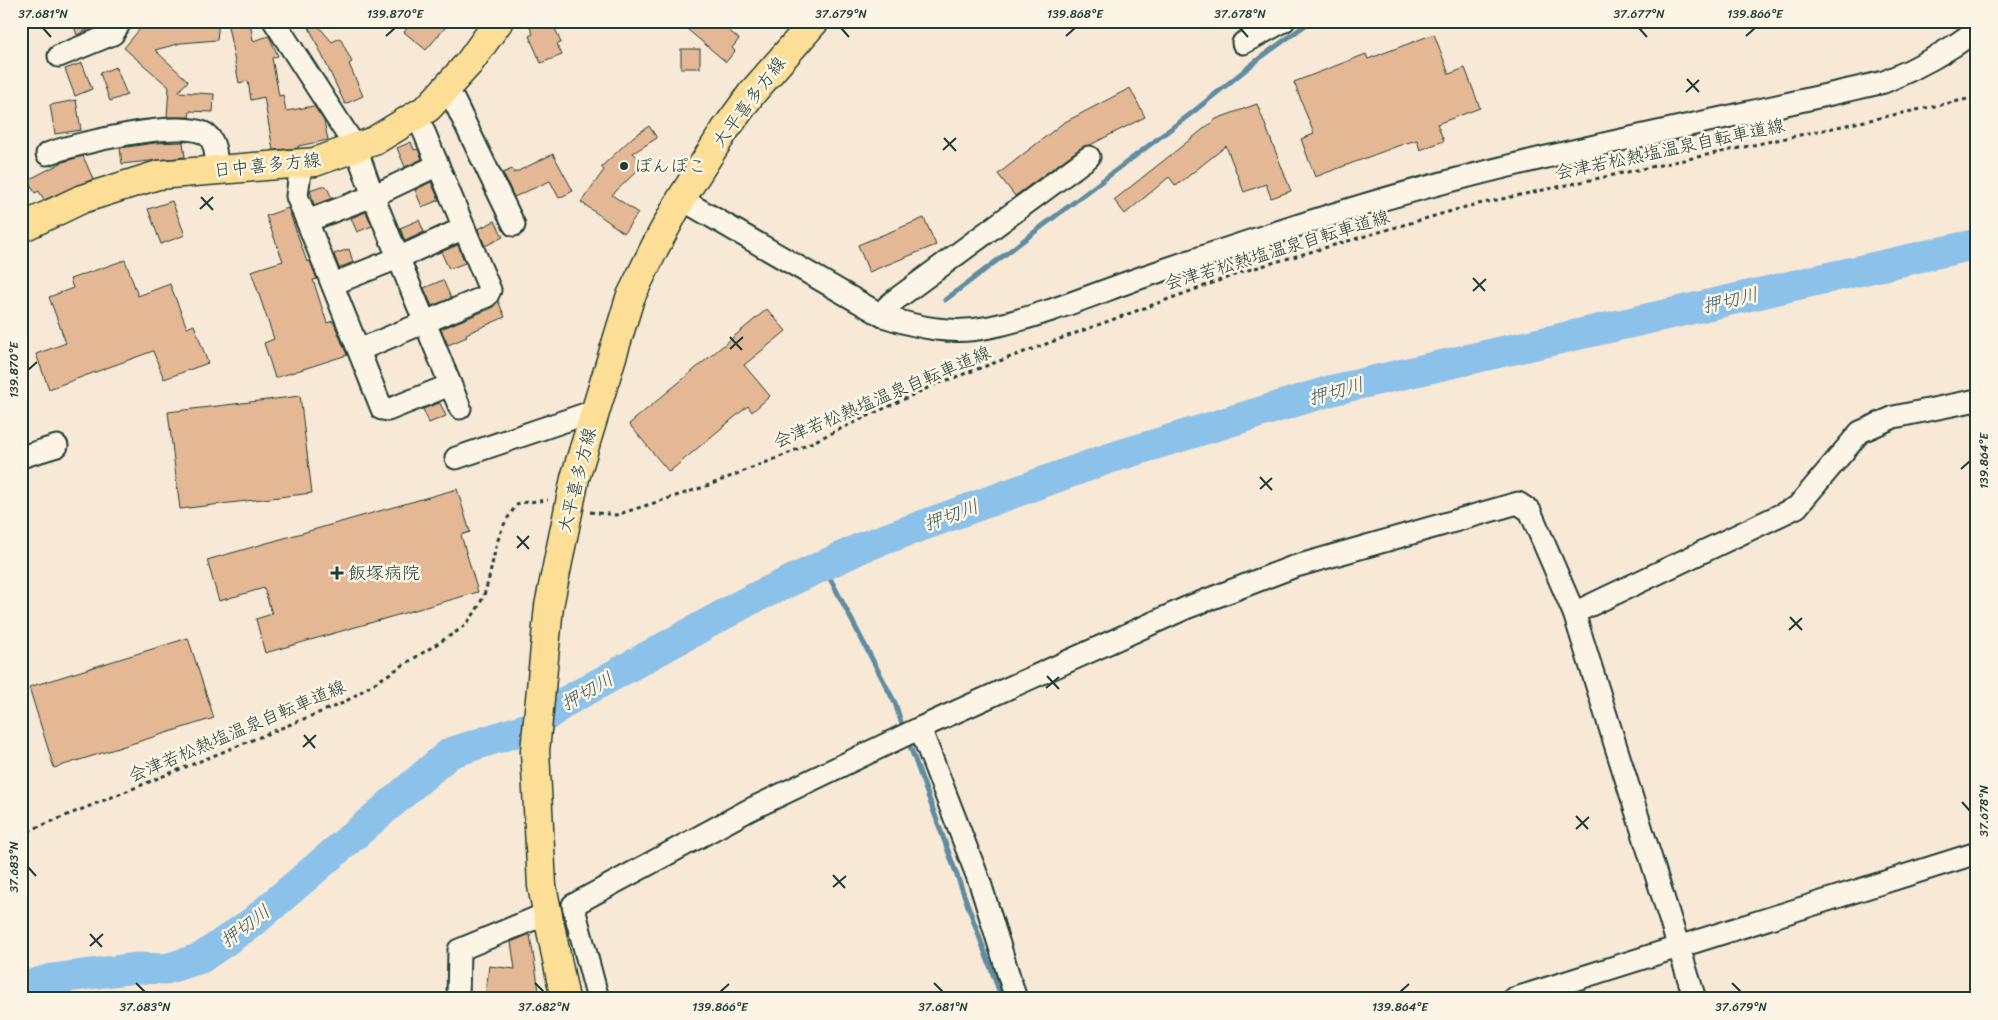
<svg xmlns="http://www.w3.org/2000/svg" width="1998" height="1020" font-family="Sriracha,'Klee One',sans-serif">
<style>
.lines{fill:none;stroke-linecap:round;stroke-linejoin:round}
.stream{stroke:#608ca1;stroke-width:5}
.river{stroke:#8cc1e9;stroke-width:31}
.building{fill:#e4b894;stroke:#1f3d34}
.minor-casing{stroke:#1f3d34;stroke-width:25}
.major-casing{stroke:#1f3d34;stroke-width:31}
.path{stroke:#1f3d34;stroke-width:3;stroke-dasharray:4 4;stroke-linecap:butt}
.minor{stroke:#fcf5e5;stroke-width:21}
.major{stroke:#fdde96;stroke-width:28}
.ticks{fill:none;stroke:#1f3d34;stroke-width:2}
.poi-dot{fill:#1f3d34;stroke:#fcf5e5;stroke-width:2}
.labels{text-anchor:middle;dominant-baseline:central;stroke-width:5;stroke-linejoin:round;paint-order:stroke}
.street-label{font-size:18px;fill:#1f3d34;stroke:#fcf5e5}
.poi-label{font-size:18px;fill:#1f3d34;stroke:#fcf5e5;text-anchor:start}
.water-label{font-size:19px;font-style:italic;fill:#3a5e61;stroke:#fcf5e5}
.neatline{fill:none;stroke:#1f3d34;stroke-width:2}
.ticks-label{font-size:12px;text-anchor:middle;fill:#1f3d34}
</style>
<rect width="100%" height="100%" fill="#f7e9d5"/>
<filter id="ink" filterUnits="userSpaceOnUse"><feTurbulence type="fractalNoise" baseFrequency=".02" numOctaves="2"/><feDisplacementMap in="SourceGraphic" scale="10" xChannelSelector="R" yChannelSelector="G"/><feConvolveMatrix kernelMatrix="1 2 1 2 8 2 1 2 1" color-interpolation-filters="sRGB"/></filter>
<g filter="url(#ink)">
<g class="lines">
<!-- stream -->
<g class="stream">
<polyline points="945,300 1193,112 1260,58 1311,21"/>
<polyline points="823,565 895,703 904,731"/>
<polyline points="907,738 1002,999"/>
</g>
<!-- river -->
<polyline class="river" points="21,988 52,979 136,968 166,969 201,958 253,922 450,753 531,727 565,702 750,600 863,547 1107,459 1333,390 1977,244"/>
</g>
<!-- building -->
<g class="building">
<polygon points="72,21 106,21 77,35"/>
<polygon points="137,21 219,21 217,40 181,43 155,50 188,81 178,92 214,94 213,112 190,111 189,117 167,117 169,87 124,48 139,30"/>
<polygon points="227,21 250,21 253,41 269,36 278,56 272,58 279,96 283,95 286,111 314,106 324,121 328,140 298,146 299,148 273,150 264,97 251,100 248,81 239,83"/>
<polygon points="306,21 314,21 332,42 340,38 352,62 349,64 363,96 345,104"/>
<polygon points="413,21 451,21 426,50 404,32"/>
<polygon points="527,21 552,21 561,43 557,44 562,55 541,63 529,36 533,34"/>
<polygon points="694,21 718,21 739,39 732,48 735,51 726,62 687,29"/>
<polygon points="1434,34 1449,74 1465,68 1480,108 1437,124 1444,141 1420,150 1417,140 1403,144 1315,177 1301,139 1314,134 1294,82 1366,54 1368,59"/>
<rect x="681" y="49" width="19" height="19"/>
<polygon points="82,63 92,89 75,96 65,69"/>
<polygon points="116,67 127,95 110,101 100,73"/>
<polygon points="1130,88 1145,117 1090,145 1082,147 1015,196 998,174 1063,123"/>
<polygon points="76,100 81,130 55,134 50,105"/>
<polygon points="1257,104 1291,191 1271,198 1266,184 1244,192 1226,146 1176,186 1169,177 1125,214 1114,200 1216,119"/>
<polygon points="649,126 657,138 633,153 644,164 612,195 638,213 624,233 581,202 604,170 601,167 633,137"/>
<polygon points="183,142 185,157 122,164 120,148 155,143"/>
<polygon points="411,142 414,150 418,149 422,159 405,167 397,148"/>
<polygon points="553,154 573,191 559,198 550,181 514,197 503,173 512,169 514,173"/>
<polygon points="83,156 93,179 44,200 39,191 35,193 28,180 63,162"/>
<polygon points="431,182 439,200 422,207 415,190"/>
<polygon points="321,186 326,186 332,198 314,205 310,190"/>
<polygon points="172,201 185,235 161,244 148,209"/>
<polygon points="288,208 307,262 310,261 317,279 313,280 327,323 333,321 347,355 275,378 264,343 274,339 251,271 283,261 266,216"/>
<polygon points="366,212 372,226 357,232 351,218"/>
<polygon points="924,218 936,245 869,272 858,245"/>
<polygon points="419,220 424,232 405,241 400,228"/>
<polygon points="495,221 503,237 485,246 478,229"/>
<polygon points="458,245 465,263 449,269 441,252"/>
<polygon points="349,249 353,262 339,268 334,254"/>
<polygon points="125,260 138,296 170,284 187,328 194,325 208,363 164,379 153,351 49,389 36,354 66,343 49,297 73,288 70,279"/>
<polygon points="443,280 451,298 432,306 424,288"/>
<polygon points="498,301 505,317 466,334 467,337 448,345 441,329 492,308"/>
<polygon points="767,309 786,331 744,365 770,396 752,412 748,406 669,472 629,424"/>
<polygon points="300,396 312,493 180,509 168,412"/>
<polygon points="440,403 446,416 429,423 423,409"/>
<polygon points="457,489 470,532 461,535 478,592 265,653 256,619 272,614 264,588 219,601 207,560"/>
<polygon points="188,638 214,718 54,768 29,687"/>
<polygon points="528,935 530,935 539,990 504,997 504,999 485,999 489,966 515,969 511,942"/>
</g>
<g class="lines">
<defs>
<g id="minor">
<polyline points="274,21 356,148 373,196 460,408"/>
<polyline points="1243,43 1284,21"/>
<polyline points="59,56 113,34 121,21"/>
<polyline points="448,88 514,225"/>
<path d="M 47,154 C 74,144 184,117 207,135 C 217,143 216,160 217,171"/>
<polyline points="301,164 297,196 382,409 388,410 450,385"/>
<path d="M 681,199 L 883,316 C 919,328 953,335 990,327 C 1039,317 1087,297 1134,280 C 1211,254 1289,227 1367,204 C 1536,154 1712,122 1884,82 C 1918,68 1947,52 1977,30"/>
<polyline points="307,221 373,196 438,165"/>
<polyline points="333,284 398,258 464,228"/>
<polyline points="883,316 887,307 895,300 1089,157"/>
<polyline points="359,350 487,296 490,290 417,115"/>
<polyline points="21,457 57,446"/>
<polyline points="456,458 594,411"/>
<polyline points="1574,613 1797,507 1860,432 1894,417 1977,400"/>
<polyline points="920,728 980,883 1016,999"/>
<polyline points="458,999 459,950 548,913"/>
<polyline points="598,999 573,905 749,810 920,728 1186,608 1293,567 1518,503 1530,511 1574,613 1695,999"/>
<polyline points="1513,999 1977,853"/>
</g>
<g id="major">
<polyline points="21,228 82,199 158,175 315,162 374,141 428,108 469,63 499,21"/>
<polyline points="565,999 542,886 535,751 549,606 575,478 630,298 655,247 681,199 725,130 752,93 815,21"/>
</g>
</defs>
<!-- minor casing -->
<use href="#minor" class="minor-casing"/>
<!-- major casing -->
<use href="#major" class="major-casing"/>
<!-- path -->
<g class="path">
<polyline points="590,512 616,515 704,487 787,454 934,385 1248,270 1469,206 1977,97"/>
<path d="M 21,834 L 343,703 L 459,630 C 503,593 481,544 519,503 L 548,500"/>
</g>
<!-- minor -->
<use href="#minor" class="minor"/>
<!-- major -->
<use href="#major" class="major"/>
</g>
</g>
<!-- ticks -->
<path class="ticks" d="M 43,28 L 51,37M 841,28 L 849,37M 1240,28 L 1248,37M 1639,28 L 1647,37M 386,36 L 395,28M 1066,36 L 1075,28M 1746,36 L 1755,28M 1687,79 L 1699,92M 1686,92 L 1699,80M 944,138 L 956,151M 943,150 L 956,138M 201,197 L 213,210M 200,209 L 213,197M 1473,278 L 1485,291M 1473,291 L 1486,279M 730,337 L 742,350M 730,349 L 743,337M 28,370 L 37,362M 1961,469 L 1970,461M 1260,477 L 1272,490M 1260,489 L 1272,478M 517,536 L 529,549M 517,548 L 529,536M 1790,617 L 1802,630M 1789,630 L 1802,618M 1047,676 L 1059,689M 1046,688 L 1059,677M 304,735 L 315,748M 303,747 L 316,735M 1962,802 L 1970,811M 1576,816 L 1588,829M 1576,829 L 1589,817M 28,867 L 36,876M 833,875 L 845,888M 833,887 L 846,876M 90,934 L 102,947M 90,946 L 103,934M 136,983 L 145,992M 535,983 L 544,992M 934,983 L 943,992M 1732,983 L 1741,992M 720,992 L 729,984M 1400,992 L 1409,984"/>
<!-- markers -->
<g class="poi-dot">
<circle cx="624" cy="166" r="5"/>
<path d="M334.5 565.5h5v5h5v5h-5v5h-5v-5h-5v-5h5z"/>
</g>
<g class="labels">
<!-- street labels -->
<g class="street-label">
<text transform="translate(749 102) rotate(-53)">大平喜多方線</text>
<text transform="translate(1670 149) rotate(-12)">会津若松熱塩温泉自転車道線</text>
<text transform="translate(267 165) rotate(-6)">日中喜多方線</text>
<text transform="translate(1277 250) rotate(-17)">会津若松熱塩温泉自転車道線</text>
<text transform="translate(882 397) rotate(-23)">会津若松熱塩温泉自転車道線</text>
<text transform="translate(577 480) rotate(-76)">大平喜多方線</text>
<text transform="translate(237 731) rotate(-23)">会津若松熱塩温泉自転車道線</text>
</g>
<!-- poi labels -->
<g class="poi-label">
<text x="634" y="166">ぽんぽこ</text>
<text x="348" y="573">飯塚病院</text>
</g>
<!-- water labels -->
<g class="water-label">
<text transform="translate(1730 300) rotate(-13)">押切川</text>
<text transform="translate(1336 391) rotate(-15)">押切川</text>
<text transform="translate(951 515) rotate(-20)">押切川</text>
<text transform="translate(587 691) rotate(-30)">押切川</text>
<text transform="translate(245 926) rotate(-37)">押切川</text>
</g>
</g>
<!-- margin -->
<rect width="1998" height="1020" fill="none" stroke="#fcf5e5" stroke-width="55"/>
<rect x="28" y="28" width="1942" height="964" class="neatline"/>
<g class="ticks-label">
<text x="43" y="18">37.681°N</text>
<text x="395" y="18">139.870°E</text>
<text x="841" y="18">37.679°N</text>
<text x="1075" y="18">139.868°E</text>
<text x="1240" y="18">37.678°N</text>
<text x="1639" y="18">37.677°N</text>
<text x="1755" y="18">139.866°E</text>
<text transform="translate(14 370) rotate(-90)" y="4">139.870°E</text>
<text transform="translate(1984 461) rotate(-90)" y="4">139.864°E</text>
<text transform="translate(1984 811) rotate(-90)" y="4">37.678°N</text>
<text transform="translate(14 867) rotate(-90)" y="4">37.683°N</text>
<text x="145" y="1011">37.683°N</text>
<text x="544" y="1011">37.682°N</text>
<text x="720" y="1011">139.866°E</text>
<text x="943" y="1011">37.681°N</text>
<text x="1400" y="1011">139.864°E</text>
<text x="1741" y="1011">37.679°N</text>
</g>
</svg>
